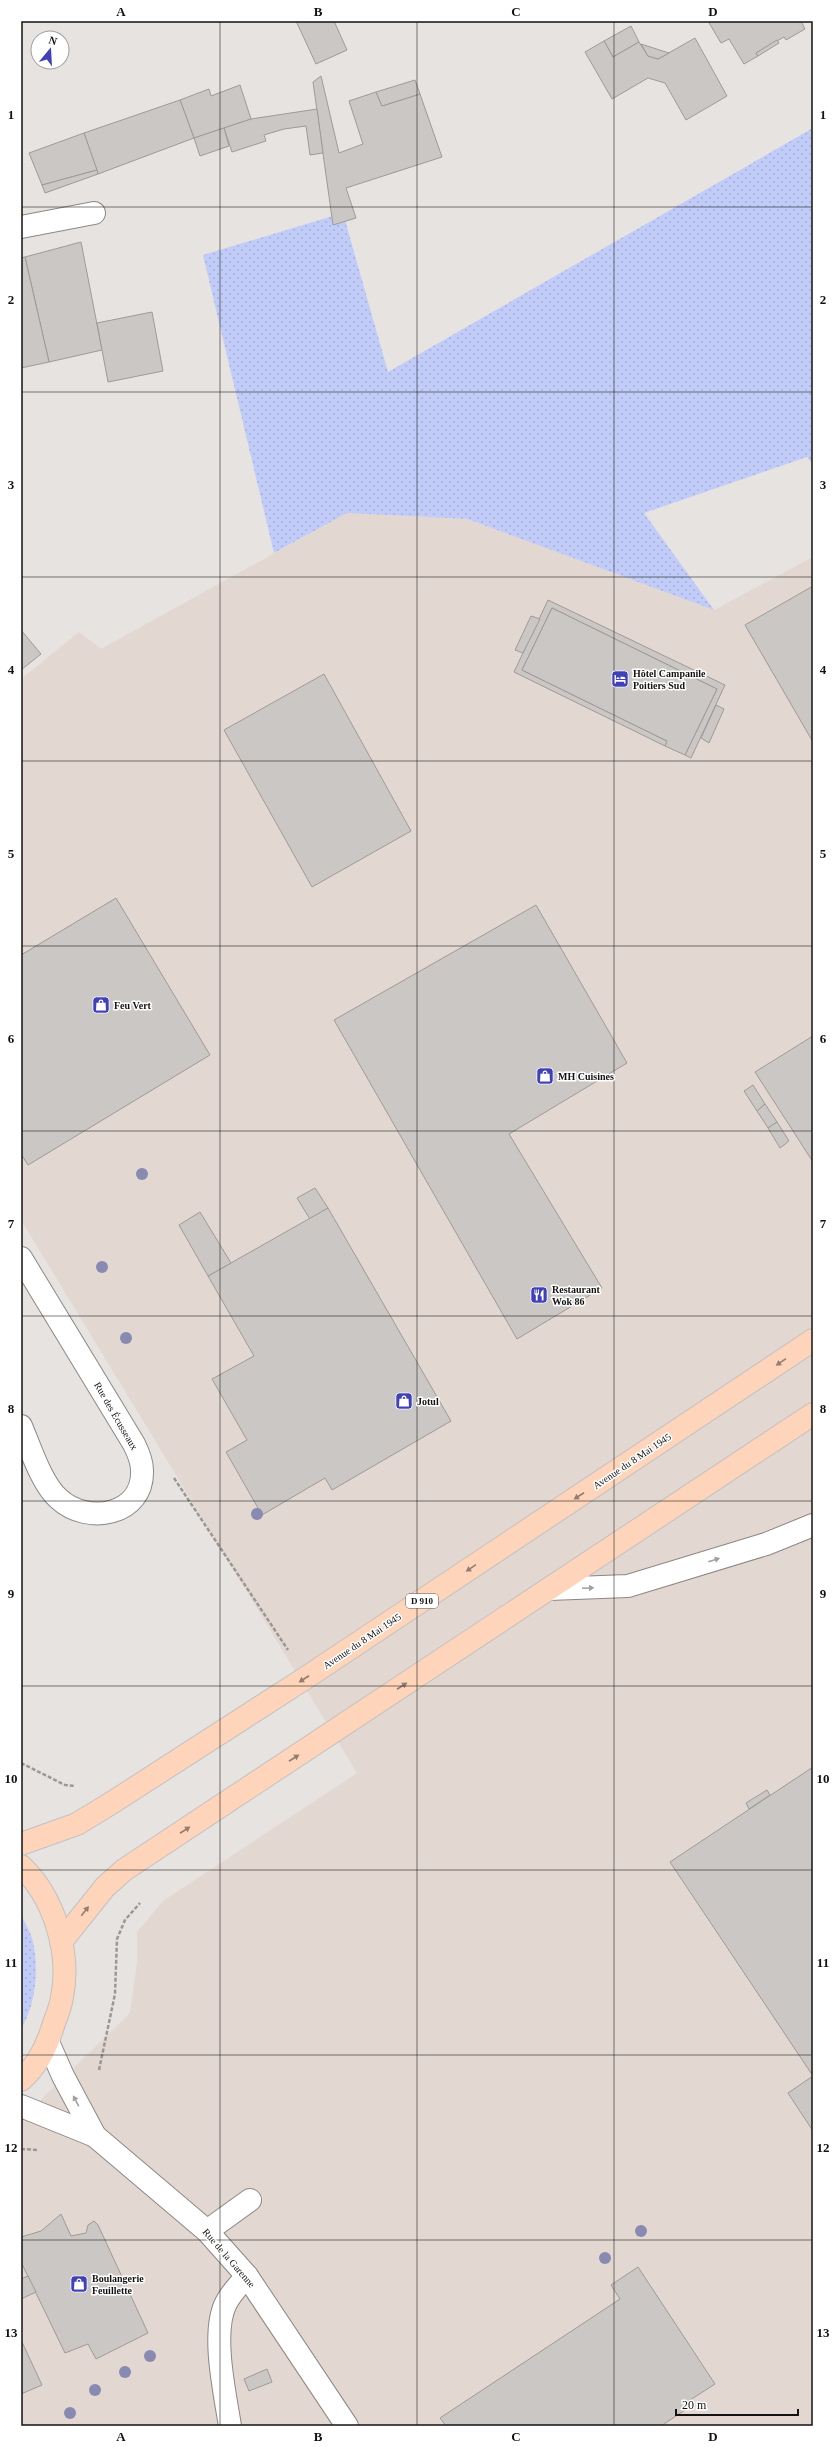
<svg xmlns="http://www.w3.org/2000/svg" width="834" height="2447" font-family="Georgia,serif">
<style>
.built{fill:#e3d7d1}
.grass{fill:url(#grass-dots)}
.building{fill:#cbc7c5;stroke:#9e9a98}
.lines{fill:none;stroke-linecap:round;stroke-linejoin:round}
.lane-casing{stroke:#8c8886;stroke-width:24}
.street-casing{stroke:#8c8886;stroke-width:24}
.primary-casing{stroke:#c2c1c1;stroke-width:24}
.path{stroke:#9a9795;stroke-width:2.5;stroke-dasharray:4 2;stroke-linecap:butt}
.lane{stroke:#fff;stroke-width:22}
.street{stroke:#fff;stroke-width:22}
.primary{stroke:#fed4bb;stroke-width:22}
.tree{fill:#888ab1}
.oneway{fill:#947d6e}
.oneway2{fill:#a1a0a0}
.grid{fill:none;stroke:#131211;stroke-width:1;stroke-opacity:0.55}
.labels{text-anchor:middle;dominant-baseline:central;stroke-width:3;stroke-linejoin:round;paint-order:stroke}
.shield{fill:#fff;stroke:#5a5958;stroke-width:1}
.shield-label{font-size:9px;font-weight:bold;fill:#131211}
.poi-label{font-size:10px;font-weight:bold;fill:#131211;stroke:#fff;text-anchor:start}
.street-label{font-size:10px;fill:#131211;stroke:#fff}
.neatline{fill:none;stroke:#131211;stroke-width:1.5}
.grid-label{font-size:13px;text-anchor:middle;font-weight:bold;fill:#131211}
</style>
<defs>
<pattern id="grass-dots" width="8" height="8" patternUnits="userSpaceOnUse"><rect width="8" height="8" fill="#c2ccf9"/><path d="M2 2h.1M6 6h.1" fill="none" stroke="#a6aed4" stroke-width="1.8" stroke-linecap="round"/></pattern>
</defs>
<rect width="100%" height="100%" fill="#e7e3e0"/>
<!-- built -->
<polygon class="built" points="347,513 467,519 714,610 813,557 813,2426 21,2426 21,2119 130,2013 137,1962 137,1932 163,1901 357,1773 21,1220 21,679 79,632 101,649"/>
<!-- grass -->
<g class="grass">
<polygon points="813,128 813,465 807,457 644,513 714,610 467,519 347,513 274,553 203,255 343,213 388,372"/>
<path d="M 21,1914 C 25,1923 31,1933 33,1942 C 39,1970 36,2004 21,2029 Z"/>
</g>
<!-- building -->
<g class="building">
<polygon points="296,21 334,21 347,50 316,64"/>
<polygon points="708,21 801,21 805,29 786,40 784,37 756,53 758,56 744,64 729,39 721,43"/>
<polygon points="631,26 639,42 613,57 604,41"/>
<polygon points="695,38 727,96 686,120 665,83 648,78 612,99 585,52 604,41 613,57 639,42 648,56 658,59"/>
<polygon points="777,40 779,43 758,56 756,53"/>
<polygon points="641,44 669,53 658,59 648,56"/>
<polygon points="321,76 339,153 363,144 349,101 376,92 382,106 420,94 442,157 346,188 356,218 333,225 313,82"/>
<polygon points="415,80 420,94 382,106 376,92"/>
<polygon points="240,85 251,119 194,138 180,100 209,89 211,96"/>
<polygon points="180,100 194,138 98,174 84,133"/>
<polygon points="317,109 323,153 310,155 306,126 284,129 264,135 266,141 232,152 224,128 251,119"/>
<polygon points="224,128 229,146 200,156 194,138"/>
<polygon points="84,133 97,170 42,185 29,153"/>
<polygon points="97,170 98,174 45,193 42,185"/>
<polygon points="81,242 102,350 49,362 25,257"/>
<polygon points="25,257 49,362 21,368 21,258"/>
<polygon points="152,312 163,371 108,382 97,323"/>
<polygon points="813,586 813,742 745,625"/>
<polygon points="548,600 725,685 691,758 685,755 717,689 552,608 522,670 667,741 665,746 514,672"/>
<polygon points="552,608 717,689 685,755 665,746 667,741 522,670"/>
<polygon points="531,616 540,619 523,653 515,650"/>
<polygon points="21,630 41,654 21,670"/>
<polygon points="324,674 411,831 312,887 224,730"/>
<polygon points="716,705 724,709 709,743 701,738"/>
<polygon points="116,898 210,1055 28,1165 21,1154 21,955"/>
<polygon points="536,905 627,1063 509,1134 602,1288 517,1339 334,1020"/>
<polygon points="813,1036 813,1162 755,1072"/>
<polygon points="753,1085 765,1104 757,1111 744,1091"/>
<polygon points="765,1104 777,1122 768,1128 757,1111"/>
<polygon points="777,1122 789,1141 780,1148 768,1128"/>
<polygon points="315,1188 328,1208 310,1219 297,1198"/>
<polygon points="328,1208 451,1421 332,1490 325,1478 262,1515 226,1452 247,1440 212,1379 254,1356 208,1276"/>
<polygon points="200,1212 231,1263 208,1276 179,1225"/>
<polygon points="813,1767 813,2076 670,1862"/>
<polygon points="767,1790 770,1795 749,1809 746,1803"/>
<polygon points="813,2076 813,2131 788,2093"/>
<polygon points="61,2214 71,2236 86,2233 88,2225 94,2221 98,2225 148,2333 96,2359 88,2344 65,2353 21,2262 21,2237 41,2231"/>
<polygon points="638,2267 715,2384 687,2402 691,2406 661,2426 446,2426 440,2418 620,2299 611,2285"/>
<polygon points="28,2276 36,2292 21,2299 21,2279"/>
<polygon points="21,2340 42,2385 21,2394"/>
<polygon points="267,2369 272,2382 249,2391 244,2379"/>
</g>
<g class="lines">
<defs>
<g id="lane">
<polyline points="21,227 94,213"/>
<polyline points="549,1589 628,1586 766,1544 813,1525"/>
<polyline points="207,2231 250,2200"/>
</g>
<g id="street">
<path d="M 21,1258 L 134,1444 C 138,1452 142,1461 142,1470 C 144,1516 87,1525 59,1499 C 42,1485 30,1447 21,1426"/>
<polyline points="48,2042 63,2076 95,2136"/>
<polyline points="21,2106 95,2136 207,2231 247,2276 347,2426"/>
<path d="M 230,2426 C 225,2394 211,2332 226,2303 C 231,2293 240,2284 247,2276"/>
</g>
<g id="primary">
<polyline points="21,1844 77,1824 113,1802 307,1677 813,1340"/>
<path d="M 21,1866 C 54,1897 71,1952 62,1997 C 61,2006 57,2015 54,2023 C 48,2044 38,2065 21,2080"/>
<polyline points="61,1942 105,1887 124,1870 813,1414"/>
</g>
</defs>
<!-- lane casing -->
<use href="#lane" class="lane-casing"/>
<!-- street casing -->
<use href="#street" class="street-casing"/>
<!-- primary casing -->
<use href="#primary" class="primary-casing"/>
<!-- path -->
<g class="path">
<polyline points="174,1478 288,1650"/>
<polyline points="21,1763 65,1785 75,1786"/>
<polyline points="99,2070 115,1994 117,1939 125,1920 140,1903"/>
<polyline points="21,2149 38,2150"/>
</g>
<!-- lane -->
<use href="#lane" class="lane"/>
<!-- street -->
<use href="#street" class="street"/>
<!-- primary -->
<use href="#primary" class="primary"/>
</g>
<!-- trees -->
<g class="tree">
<circle cx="142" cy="1174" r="6"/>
<circle cx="102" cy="1267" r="6"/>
<circle cx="126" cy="1338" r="6"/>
<circle cx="257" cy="1514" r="6"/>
<circle cx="641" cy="2231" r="6"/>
<circle cx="605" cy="2258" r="6"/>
<circle cx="150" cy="2356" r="6"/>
<circle cx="125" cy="2372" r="6"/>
<circle cx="95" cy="2390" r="6"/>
<circle cx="70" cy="2413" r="6"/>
</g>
<!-- one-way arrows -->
<defs><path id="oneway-solid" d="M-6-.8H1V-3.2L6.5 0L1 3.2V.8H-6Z"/></defs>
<g class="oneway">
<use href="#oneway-solid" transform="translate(781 1362) rotate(146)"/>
<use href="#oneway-solid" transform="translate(579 1496) rotate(147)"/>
<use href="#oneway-solid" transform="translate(471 1568) rotate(146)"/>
<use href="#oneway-solid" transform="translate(304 1679) rotate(147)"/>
<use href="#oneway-solid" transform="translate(402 1686) rotate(-33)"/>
<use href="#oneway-solid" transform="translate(294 1758) rotate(-33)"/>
<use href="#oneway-solid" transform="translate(185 1830) rotate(-33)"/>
<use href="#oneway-solid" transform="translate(85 1911) rotate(-52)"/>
</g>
<g class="oneway2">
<use href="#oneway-solid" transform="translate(714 1560) rotate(-17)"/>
<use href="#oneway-solid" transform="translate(588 1588) rotate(-2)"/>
<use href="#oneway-solid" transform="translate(76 2101) rotate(-118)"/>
</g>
<!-- grid -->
<path class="grid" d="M 220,21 L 220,2426M 417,21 L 417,2426M 614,21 L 614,2426M 21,207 L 813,207M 21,392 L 813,392M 21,577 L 813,577M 21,761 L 813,761M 21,946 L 813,946M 21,1131 L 813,1131M 21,1316 L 813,1316M 21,1501 L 813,1501M 21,1686 L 813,1686M 21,1870 L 813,1870M 21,2055 L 813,2055M 21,2240 L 813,2240"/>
<!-- icons -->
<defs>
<symbol id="hotel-square" viewBox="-11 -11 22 22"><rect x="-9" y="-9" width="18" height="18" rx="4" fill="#4041b6" stroke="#fff"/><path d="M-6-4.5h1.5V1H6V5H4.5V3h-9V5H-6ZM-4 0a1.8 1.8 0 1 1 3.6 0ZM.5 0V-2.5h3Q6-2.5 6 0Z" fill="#fff"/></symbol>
<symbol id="shop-square" viewBox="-11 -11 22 22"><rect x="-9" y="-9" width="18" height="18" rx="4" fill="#4041b6" stroke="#fff"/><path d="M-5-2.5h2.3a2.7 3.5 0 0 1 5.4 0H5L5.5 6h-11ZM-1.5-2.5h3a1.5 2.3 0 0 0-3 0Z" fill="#fff"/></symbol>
<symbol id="restaurant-square" viewBox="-11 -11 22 22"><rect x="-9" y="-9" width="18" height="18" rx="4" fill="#4041b6" stroke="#fff"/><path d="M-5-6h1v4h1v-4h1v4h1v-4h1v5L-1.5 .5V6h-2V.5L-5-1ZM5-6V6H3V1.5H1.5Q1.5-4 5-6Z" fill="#fff"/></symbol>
</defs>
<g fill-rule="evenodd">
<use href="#hotel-square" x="610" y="669" width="20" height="20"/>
<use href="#shop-square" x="91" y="995" width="20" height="20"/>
<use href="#shop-square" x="535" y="1066" width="20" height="20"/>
<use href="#restaurant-square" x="529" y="1285" width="20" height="20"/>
<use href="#shop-square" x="394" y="1391" width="20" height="20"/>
<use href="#shop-square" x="69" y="2274" width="20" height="20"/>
</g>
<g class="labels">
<!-- shield labels -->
<rect class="shield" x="406" y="1594" width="32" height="14" rx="3"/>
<g class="shield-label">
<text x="422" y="1601">D 910</text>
</g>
<!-- poi labels -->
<g class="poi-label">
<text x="633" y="673">Hôtel Campanile<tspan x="633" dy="12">Poitiers Sud</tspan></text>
<text x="114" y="1005">Feu Vert</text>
<text x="558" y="1076">MH Cuisines</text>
<text x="552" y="1289">Restaurant<tspan x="552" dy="12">Wok 86</tspan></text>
<text x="417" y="1401">Jotul</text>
<text x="92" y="2278">Boulangerie<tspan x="92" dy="12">Feuillette</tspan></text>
</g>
<!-- street labels -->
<g class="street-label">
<text transform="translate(116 1416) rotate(60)">Rue des Écusseaux</text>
<text transform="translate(632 1461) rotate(-34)">Avenue du 8 Mai 1945</text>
<text transform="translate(362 1641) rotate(-34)">Avenue du 8 Mai 1945</text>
<text transform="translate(229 2258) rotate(49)">Rue de la Garenne</text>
</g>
</g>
<!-- border -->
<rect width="834" height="2447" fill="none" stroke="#ffffff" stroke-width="44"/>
<!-- north arrow -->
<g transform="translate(50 50) rotate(18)"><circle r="19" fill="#ffffff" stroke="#a1a0a0"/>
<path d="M0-3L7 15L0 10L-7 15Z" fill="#4041b6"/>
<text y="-6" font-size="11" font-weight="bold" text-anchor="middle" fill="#131211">N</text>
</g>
<!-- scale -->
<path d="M676 2409v6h122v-6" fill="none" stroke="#131211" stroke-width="2"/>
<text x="682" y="2409" font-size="12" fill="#131211" stroke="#ffffff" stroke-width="3" paint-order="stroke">20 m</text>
<rect x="22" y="22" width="790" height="2403" class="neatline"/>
<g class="grid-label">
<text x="121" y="16">A</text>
<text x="318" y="16">B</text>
<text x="516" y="16">C</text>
<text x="713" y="16">D</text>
<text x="11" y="119">1</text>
<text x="823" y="119">1</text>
<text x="11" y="304">2</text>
<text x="823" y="304">2</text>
<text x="11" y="489">3</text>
<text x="823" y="489">3</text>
<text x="11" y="674">4</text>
<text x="823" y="674">4</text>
<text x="11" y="858">5</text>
<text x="823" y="858">5</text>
<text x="11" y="1043">6</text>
<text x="823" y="1043">6</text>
<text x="11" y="1228">7</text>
<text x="823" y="1228">7</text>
<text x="11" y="1413">8</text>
<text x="823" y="1413">8</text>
<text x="11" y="1598">9</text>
<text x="823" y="1598">9</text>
<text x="11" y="1783">10</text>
<text x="823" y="1783">10</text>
<text x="11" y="1967">11</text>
<text x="823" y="1967">11</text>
<text x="11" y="2152">12</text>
<text x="823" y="2152">12</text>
<text x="11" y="2337">13</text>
<text x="823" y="2337">13</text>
<text x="121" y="2441">A</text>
<text x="318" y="2441">B</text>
<text x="516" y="2441">C</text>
<text x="713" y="2441">D</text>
</g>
</svg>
